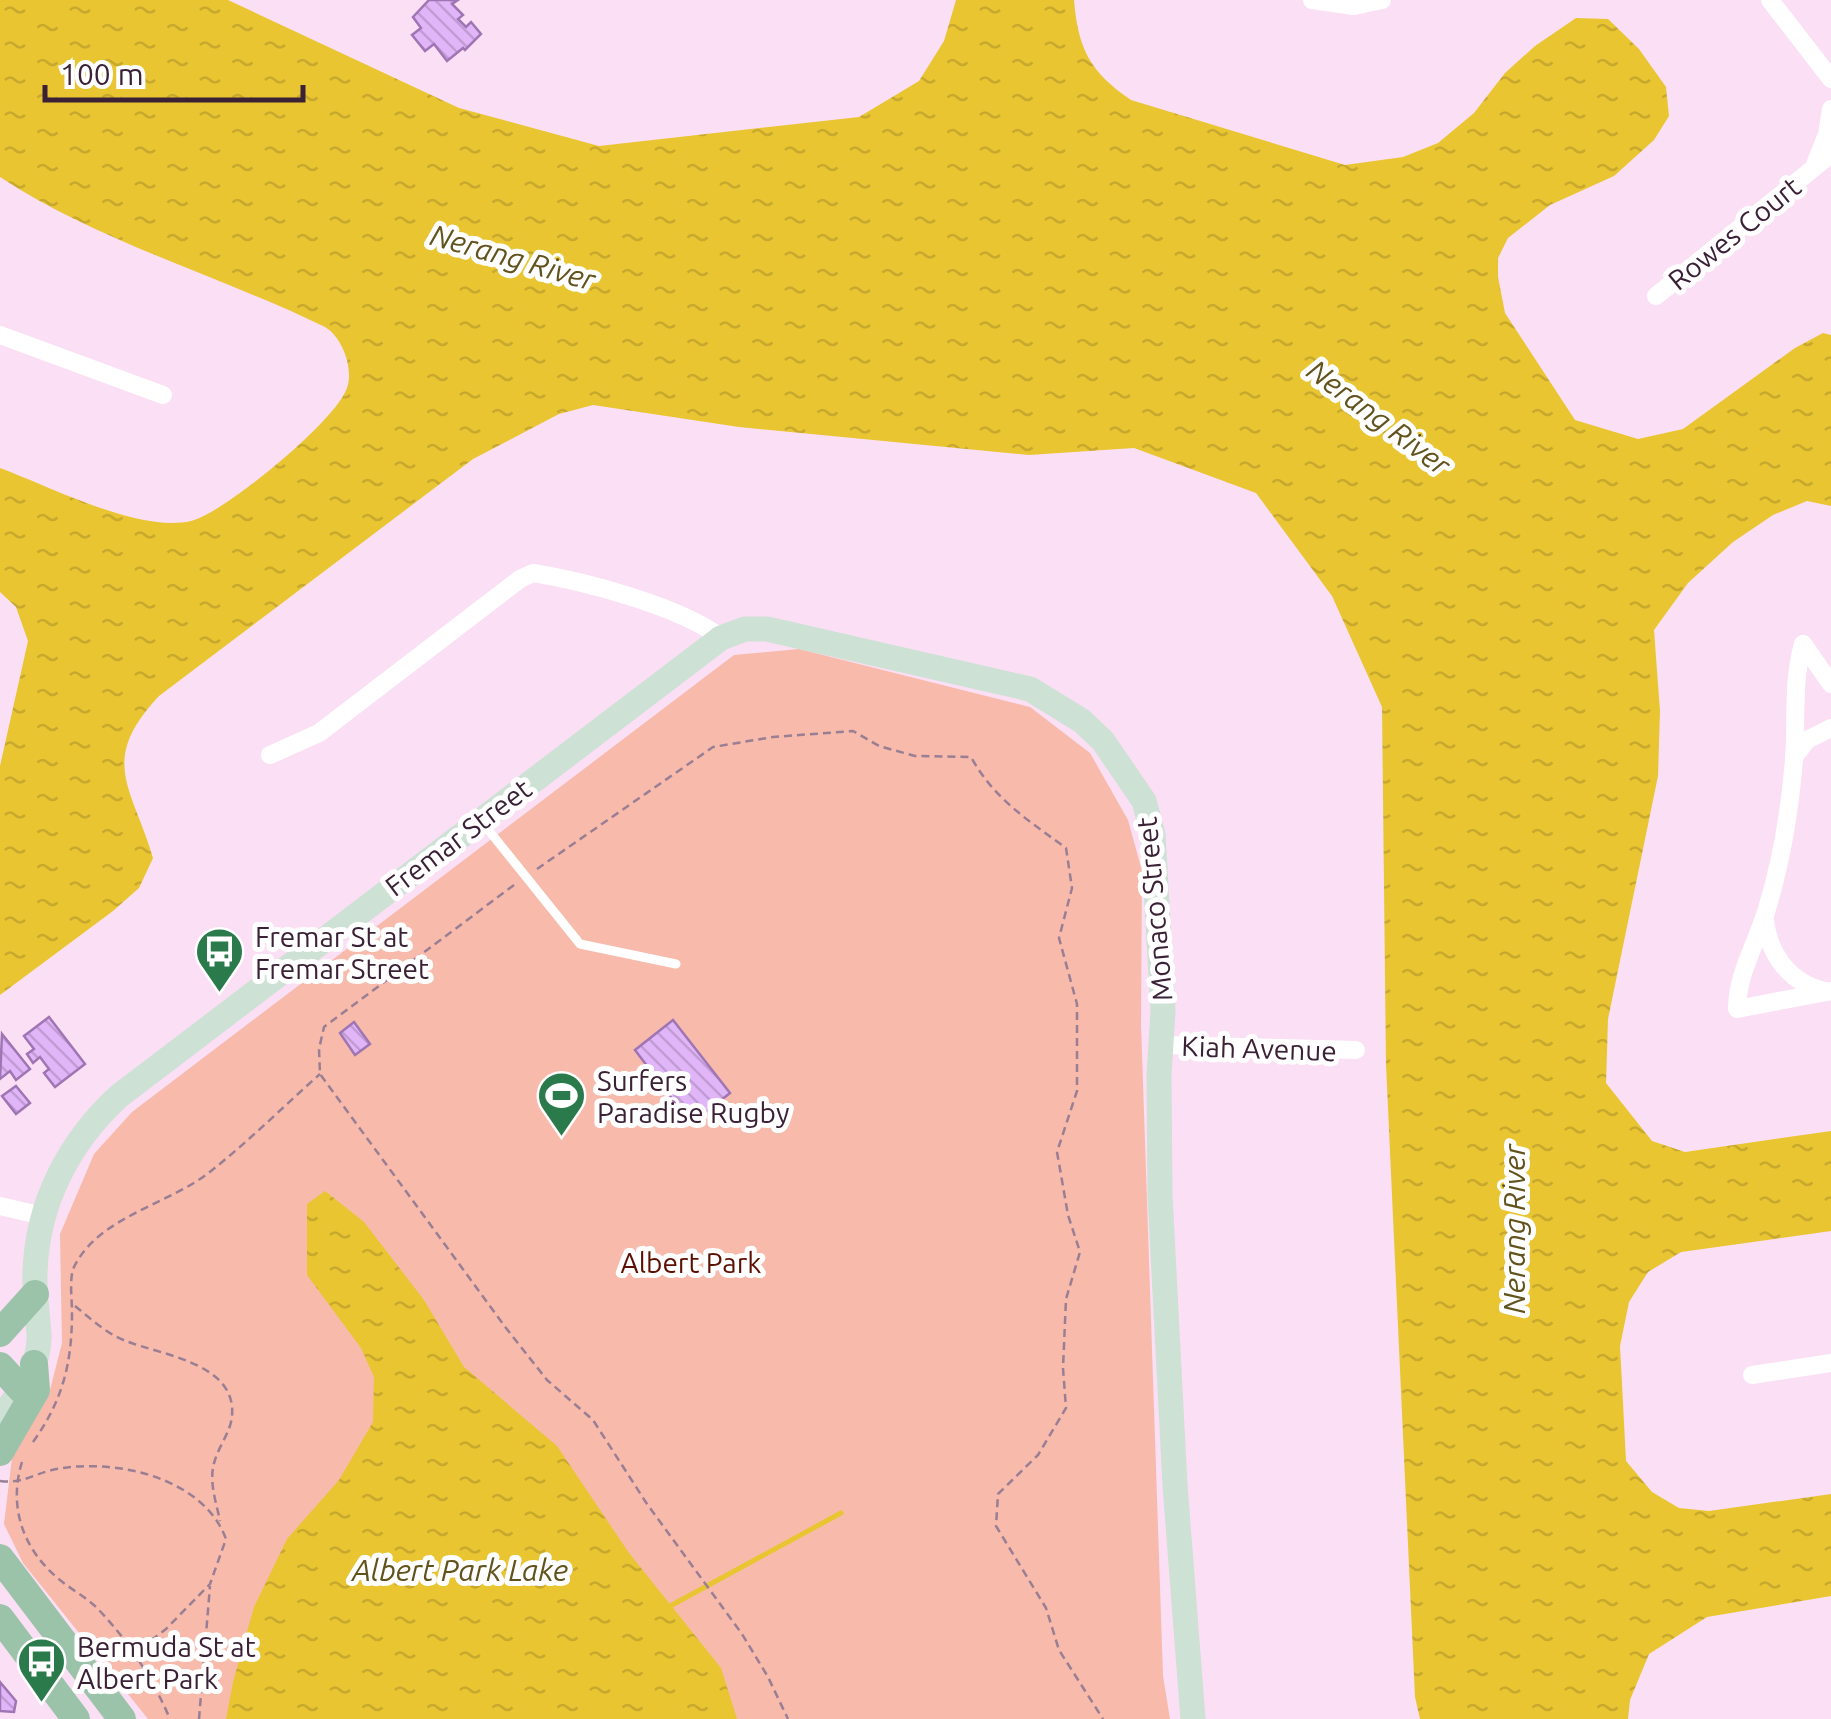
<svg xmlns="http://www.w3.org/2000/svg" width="1831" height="1719" font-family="Ubuntu,sans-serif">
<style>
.green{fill:#f7baab}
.water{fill:url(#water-ripples)}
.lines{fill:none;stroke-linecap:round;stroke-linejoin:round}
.stream{stroke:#e9c532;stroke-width:5}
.building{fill:url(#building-back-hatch);stroke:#9f75b4;stroke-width:2.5}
.path{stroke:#9a7f94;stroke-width:2.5;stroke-dasharray:8 5;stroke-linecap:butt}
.lane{stroke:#fff;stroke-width:9}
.street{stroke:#fff;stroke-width:18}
.secondary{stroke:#cde1d4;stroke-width:25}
.primary{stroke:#9bc3a9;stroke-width:28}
.labels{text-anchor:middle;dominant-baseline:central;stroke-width:10;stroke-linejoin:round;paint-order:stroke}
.street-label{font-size:28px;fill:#3b2136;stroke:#fff}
.poi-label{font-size:28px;fill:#3b2136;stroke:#fff;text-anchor:start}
.park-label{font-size:28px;fill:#5c0f00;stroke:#fff}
.water-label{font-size:30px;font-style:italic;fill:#62531d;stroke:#fff}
</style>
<defs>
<pattern id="water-ripples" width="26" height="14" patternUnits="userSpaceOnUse" patternTransform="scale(2.5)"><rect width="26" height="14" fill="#e9c532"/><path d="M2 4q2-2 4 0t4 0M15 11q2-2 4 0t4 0" fill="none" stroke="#c9a92d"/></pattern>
<pattern id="building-back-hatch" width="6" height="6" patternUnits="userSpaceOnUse" patternTransform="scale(2.5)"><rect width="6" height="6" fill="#e1b6f8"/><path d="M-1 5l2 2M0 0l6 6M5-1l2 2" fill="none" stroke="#c29cd5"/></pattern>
</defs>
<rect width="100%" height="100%" fill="#fbdff4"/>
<!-- green -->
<polygon class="green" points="799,649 1030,707 1090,753 1128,820 1142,871 1141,1024 1163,1676 1170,1719 148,1719 23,1563 4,1524 12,1458 49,1394 62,1343 60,1234 94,1154 132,1112 734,655"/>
<!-- water -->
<g class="water">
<path d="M 0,0 L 228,0 L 459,108 L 599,146 L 859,117 L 919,81 L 944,41 L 956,0 L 1074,0 C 1078,49 1090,72 1131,100 L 1345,165 L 1403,157 L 1438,143 L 1474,113 L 1505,73 L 1535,46 L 1576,18 L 1608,19 L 1639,49 L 1666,87 L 1669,116 L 1654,140 L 1614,176 L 1550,205 L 1508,238 L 1498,258 L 1498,277 L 1505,313 L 1575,420 L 1638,439 L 1683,429 L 1795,348 L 1823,333 L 1831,335 L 1831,506 L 1807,501 L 1773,515 L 1733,542 L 1688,583 L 1654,630 L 1660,711 L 1658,776 L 1608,1019 L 1606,1083 L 1652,1141 L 1685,1152 L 1831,1131 L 1831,1231 L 1681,1252 L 1648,1272 L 1629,1302 L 1620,1346 L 1626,1461 L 1652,1492 L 1679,1508 L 1709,1511 L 1831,1494 L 1831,1596 L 1707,1617 L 1649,1654 L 1630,1700 L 1628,1719 L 1420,1719 L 1415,1697 L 1386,1064 L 1382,707 L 1332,596 L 1256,493 L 1134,448 L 1029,455 L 739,427 L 593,405 L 559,414 L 473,459 L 159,696 C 98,761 132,787 153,858 L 139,888 L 113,911 L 0,995 L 0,766 L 28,641 L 16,607 L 0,592 L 0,468 C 51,487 139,533 191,521 C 224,513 336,421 347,388 C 354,368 342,337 325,327 C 218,275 99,242 0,177 Z"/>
<polygon points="325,1191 364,1222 424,1300 464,1367 557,1446 629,1553 721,1668 737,1719 226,1719 233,1682 254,1607 287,1539 339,1480 373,1422 374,1377 361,1348 307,1275 307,1204"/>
</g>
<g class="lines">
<!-- stream -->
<polyline class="stream" points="672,1605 841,1513"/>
</g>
<!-- building -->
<g class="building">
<polygon points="429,0 458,0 452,4 463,15 458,19 466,27 471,22 481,34 465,50 463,48 447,61 434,44 425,51 412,35 421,28 413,17"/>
<polygon points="49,1017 85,1064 55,1087 44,1073 49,1069 40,1057 33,1063 27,1054 34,1049 24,1036"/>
<polygon points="673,1020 730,1093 691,1124 635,1050"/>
<polygon points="354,1022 370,1044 355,1055 340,1033"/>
<polygon points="2,1034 30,1069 16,1080 10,1071 0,1079"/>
<polygon points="16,1086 30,1103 16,1114 2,1096"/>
<polygon points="0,1682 16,1701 14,1712 0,1711"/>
</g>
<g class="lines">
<!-- path -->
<g class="path">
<path d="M 537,869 L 713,747 L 773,737 L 853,731 L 879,746 L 915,756 L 971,757 C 994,799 1029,821 1066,848 L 1072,888 L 1059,938 L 1077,1004 L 1077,1091 L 1057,1152 L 1068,1215 L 1080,1252 L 1066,1299 L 1063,1368 L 1066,1408 L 1038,1455 L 998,1494 L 996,1526 L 1046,1608 L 1059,1650 L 1103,1719"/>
<polyline points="514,885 324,1027 319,1049 320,1074 506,1328 547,1380 593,1420 647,1504 742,1634 768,1677 788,1719"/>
<path d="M 75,1306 C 91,1319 107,1334 126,1341 C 161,1355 237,1363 232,1416 C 231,1431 219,1446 215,1460 C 208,1480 216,1501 220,1521"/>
<path d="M 33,1442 C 63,1400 72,1363 72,1312 C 72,1299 69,1278 74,1267 C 99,1216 169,1205 211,1171 C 249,1141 284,1106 320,1074"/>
<path d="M 22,1462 C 8,1507 23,1550 60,1580 C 72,1590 86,1597 97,1608 C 128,1640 153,1679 170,1719"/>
<path d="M 0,1481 C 21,1484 32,1475 52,1470 C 111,1457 203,1476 226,1539 L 210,1584 L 166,1629 L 134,1653"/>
<polyline points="199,1719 210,1586"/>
</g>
<!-- lane -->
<polyline class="lane" points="482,822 580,944 676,964"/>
<!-- street -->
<g class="street">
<polyline points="1312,0 1354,6 1382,0"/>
<polyline points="1770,0 1831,79"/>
<polyline points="1814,167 1827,134 1831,109"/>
<polyline points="1656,296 1831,154"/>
<polyline points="0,335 163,395"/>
<path d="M 1803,644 C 1792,683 1797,720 1794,759 C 1790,811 1781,863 1766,912 C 1756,944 1737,975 1737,1009 L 1831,991"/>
<polyline points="1803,644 1831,684"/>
<path d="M 270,755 L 319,733 L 520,579 L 533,573 C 584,581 682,607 721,638"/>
<polyline points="1794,757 1807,740 1831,728"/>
<path d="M 1765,920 C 1769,955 1790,983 1825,991"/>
<polyline points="1162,1045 1356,1050"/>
<polyline points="0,1206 43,1216"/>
<polyline points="1752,1375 1831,1363"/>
</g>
<!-- secondary -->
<path class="secondary" d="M 0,1417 C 20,1395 40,1365 39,1335 C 38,1314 34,1294 35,1273 C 37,1203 69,1142 119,1096 L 721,638 L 745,629 L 767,629 L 1030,689 L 1082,721 L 1103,741 L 1144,801 L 1153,835 L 1163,1011 L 1159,1075 L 1160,1195 L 1175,1485 L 1193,1719"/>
<!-- primary -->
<g class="primary">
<polyline points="0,1333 35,1294"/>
<polyline points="0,1366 21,1389"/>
<polyline points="0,1452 36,1390 34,1364"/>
<polyline points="0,1558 122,1719"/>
<polyline points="0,1618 76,1719"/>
</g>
</g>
<!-- icons -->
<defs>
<symbol id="bus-pin" viewBox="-11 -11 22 30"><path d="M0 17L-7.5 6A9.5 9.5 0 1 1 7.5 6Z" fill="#2a7a4b" stroke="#fff"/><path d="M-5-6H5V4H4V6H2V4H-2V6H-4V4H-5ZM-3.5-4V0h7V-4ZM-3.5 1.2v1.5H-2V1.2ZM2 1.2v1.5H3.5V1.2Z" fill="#fff"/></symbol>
<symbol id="stadium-pin" viewBox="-11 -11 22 30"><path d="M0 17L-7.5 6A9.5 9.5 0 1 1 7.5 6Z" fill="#2a7a4b" stroke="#fff"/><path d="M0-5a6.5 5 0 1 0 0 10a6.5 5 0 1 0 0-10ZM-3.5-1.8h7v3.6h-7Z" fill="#fff"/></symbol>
</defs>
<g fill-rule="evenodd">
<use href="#bus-pin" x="192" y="924" width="55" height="75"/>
<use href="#stadium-pin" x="534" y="1068" width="55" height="75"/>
<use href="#bus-pin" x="14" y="1634" width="55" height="75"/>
</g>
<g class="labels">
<!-- street labels -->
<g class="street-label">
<text transform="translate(1734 233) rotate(-39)">Rowes Court</text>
<text transform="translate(458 837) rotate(-37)">Fremar Street</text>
<text transform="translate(1154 909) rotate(-95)">Monaco Street</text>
<text transform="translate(1259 1048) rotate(2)">Kiah Avenue</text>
</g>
<!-- poi labels -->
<g class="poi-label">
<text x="255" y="936">Fremar St at<tspan x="255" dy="32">Fremar Street</tspan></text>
<text x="597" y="1080">Surfers<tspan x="597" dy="32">Paradise Rugby</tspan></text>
<text x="77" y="1646">Bermuda St at<tspan x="77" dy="32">Albert Park</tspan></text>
</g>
<!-- park labels -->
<g class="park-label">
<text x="691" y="1262">Albert Park</text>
</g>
<!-- water labels -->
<g class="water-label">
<text transform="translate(513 257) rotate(16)">Nerang River</text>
<text transform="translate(1379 417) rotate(37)">Nerang River</text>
<text transform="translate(1514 1229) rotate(-90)">Nerang River</text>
<text x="460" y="1570">Albert Park Lake</text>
</g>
</g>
<!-- scale -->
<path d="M45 85v15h258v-15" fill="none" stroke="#3b2136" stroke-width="5"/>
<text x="60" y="85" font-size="30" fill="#3b2136" stroke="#ffffff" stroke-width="8" paint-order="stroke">100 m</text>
</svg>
